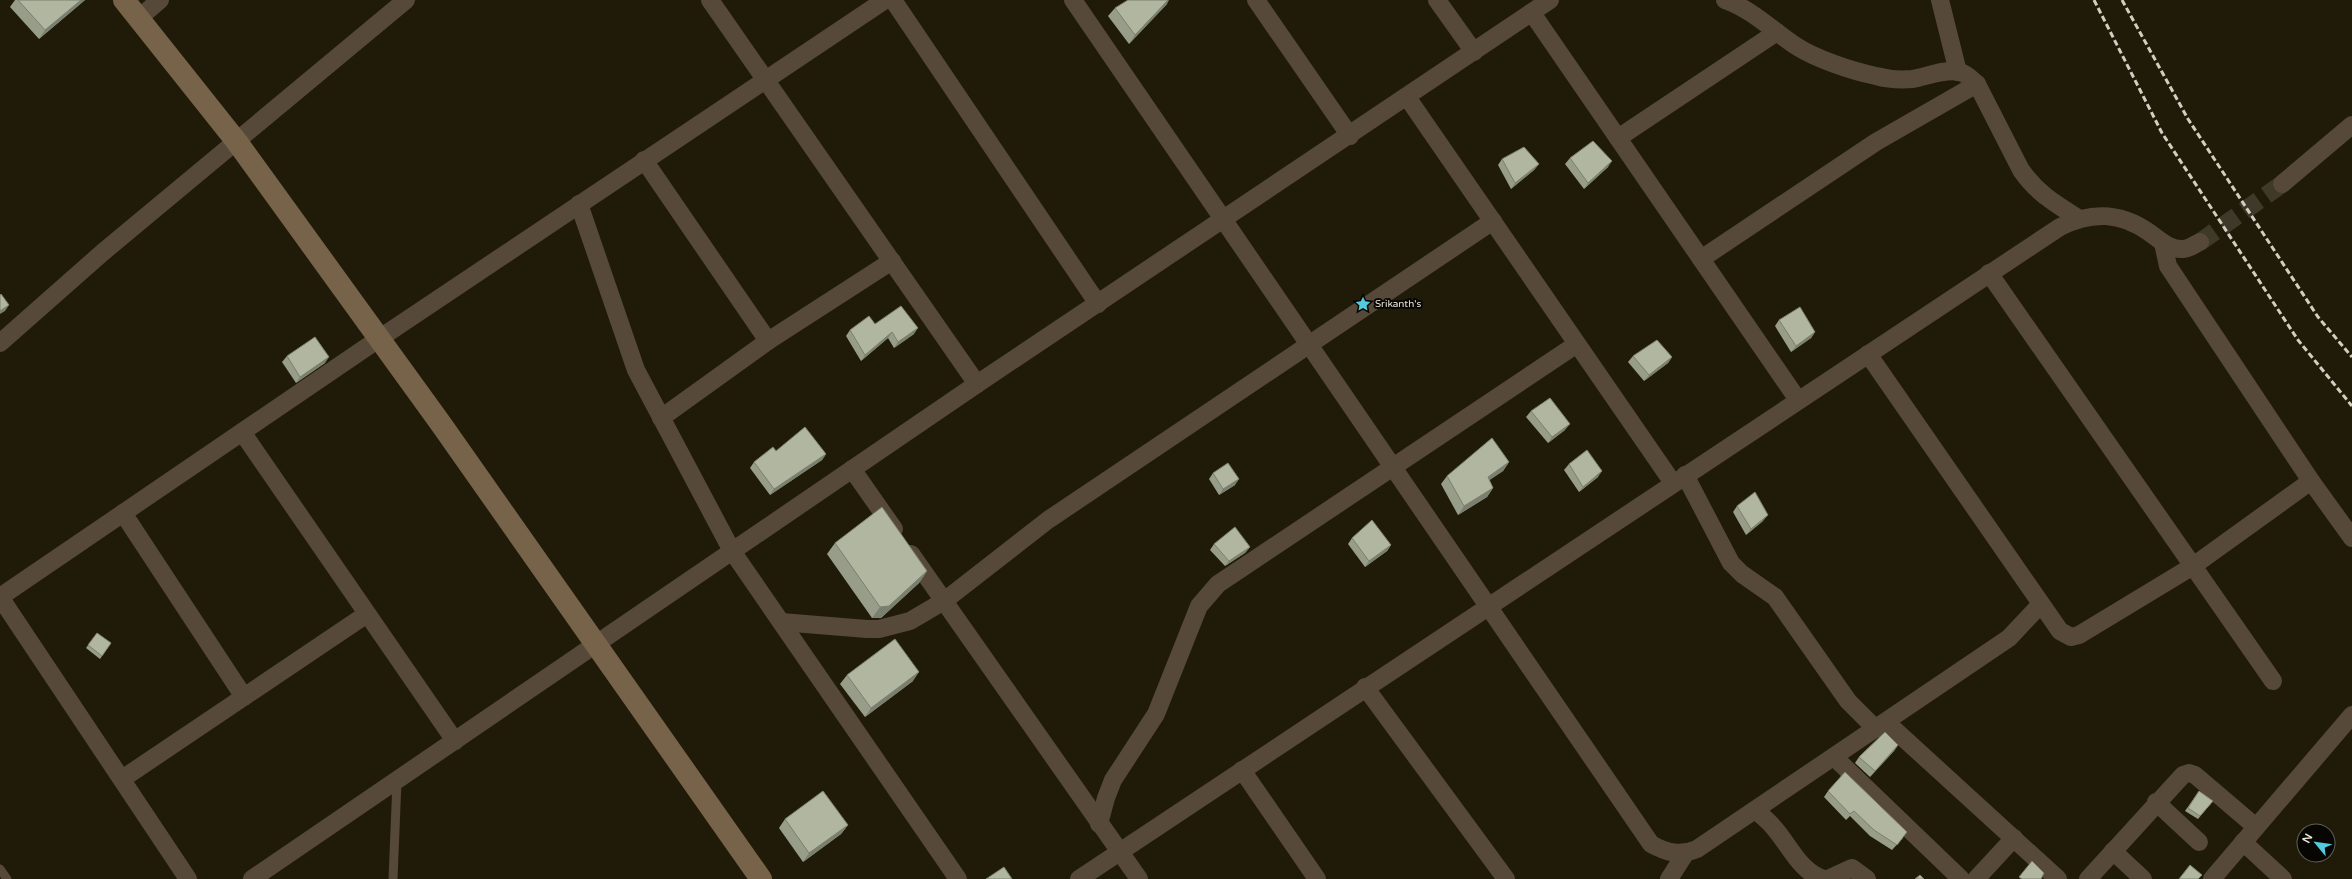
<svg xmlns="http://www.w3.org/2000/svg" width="2352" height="879" font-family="'Varela Round',sans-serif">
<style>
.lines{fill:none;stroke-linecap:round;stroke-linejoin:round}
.street-tunnel{stroke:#3e3928;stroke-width:18;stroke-dasharray:18 9;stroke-linecap:butt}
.lane{stroke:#564939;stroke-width:9}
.street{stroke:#564939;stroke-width:18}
.secondary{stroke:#77634a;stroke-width:22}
.rail{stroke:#d2cec2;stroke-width:3;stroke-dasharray:6 3;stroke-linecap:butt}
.wall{fill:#979d89}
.shaded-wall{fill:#7b7f6f}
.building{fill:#b0b69f;stroke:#7b7f6f}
.labels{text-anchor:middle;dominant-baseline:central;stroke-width:4;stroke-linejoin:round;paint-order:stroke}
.poi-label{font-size:10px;fill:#e9e6da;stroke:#070602;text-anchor:start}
</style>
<rect width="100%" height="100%" fill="#201b08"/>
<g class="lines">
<!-- street-tunnel -->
<polyline class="street-tunnel" points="2200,242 2282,184"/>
<!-- lane -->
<g class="lane">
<polyline points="0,869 7,879"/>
<polyline points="393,879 397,781"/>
</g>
<!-- street -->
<g class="street">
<polyline points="710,0 977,384"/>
<polyline points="893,0 1098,304"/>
<path d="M 1073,0 L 1651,844 C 1667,853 1680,856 1697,849 L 2009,638 L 2041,604"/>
<polyline points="1256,0 1350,136"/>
<polyline points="1437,0 1474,52"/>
<path d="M 1725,0 C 1753,10 1772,30 1796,46 C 1816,59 1852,71 1876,76 C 1887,79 1900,80 1912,79 C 1926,77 1945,68 1960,72 C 1967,74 1971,79 1977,84 L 2021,170 C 2037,193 2054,203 2078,218"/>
<polyline points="1940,0 1958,72"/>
<polyline points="1532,13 1798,400"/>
<polyline points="139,18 160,0"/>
<polyline points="1407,97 1673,483"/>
<polyline points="1618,138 1777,32"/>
<polyline points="644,160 768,341"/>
<polyline points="2282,184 2352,125"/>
<polyline points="579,204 636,370 732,551 958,879"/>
<polyline points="2163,243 2168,266 2311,481 2352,538"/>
<polyline points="1701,259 1876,142 1977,84"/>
<polyline points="1989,273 2273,681"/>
<polyline points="0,343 102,253 406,0"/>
<polyline points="1868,354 2060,631 2071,637 2079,635 2193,566 2311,481"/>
<polyline points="661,418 768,341 892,261"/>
<polyline points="242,432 455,741"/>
<polyline points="852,469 894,529"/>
<polyline points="1685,475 1731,563 1742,574 1775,597 1848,701 1876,729"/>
<polyline points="123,513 244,697"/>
<polyline points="911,554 1139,879"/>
<polyline points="781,622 867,629 879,629 910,621 944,601 1048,520 1493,221"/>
<polyline points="1365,687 1506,879"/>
<polyline points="1886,722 2058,879"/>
<polyline points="1834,757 1961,879"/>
<polyline points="1242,770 1317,879"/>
<polyline points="122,779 367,614"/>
<polyline points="2156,802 2199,842"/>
<path d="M 1755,810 C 1762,816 1769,821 1775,829 C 1789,845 1801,873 1824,879"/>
<polyline points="1099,824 1106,798 1113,780 1156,714 1199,606 1218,584 1577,344"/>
<polyline points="2243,842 2283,879"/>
<polyline points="2113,851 2143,879"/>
<polyline points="188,879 0,597 380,338 885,0"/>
<polyline points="252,879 977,384 1550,0"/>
<path d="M 1079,879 L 2060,227 C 2092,211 2121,212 2150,233 C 2160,240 2170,250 2183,249 C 2189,249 2195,244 2200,242"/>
<polyline points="1669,879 1685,854"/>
<polyline points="1828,879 1852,868 1867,879"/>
<polyline points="1976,879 2014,838"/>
<polyline points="2088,879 2183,775 2189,773 2195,775 2256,827"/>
<polyline points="2212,879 2352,715"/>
</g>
<!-- secondary -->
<polyline class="secondary" points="124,0 237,142 441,424 761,879"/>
<!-- rail -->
<g class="rail">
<polyline points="2094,0 2162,133 2298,340 2352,406"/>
<polyline points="2122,0 2188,119 2318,317 2352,357"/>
</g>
</g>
<!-- wall -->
<g class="wall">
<polygon points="15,0 85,0 39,39 10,7"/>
<polygon points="1167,4 1129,44 1108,16 1115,8"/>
<polygon points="1570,158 1608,167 1584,189 1565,164"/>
<polygon points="1502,159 1539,164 1534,170 1511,189 1498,165"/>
<polygon points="1779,320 1815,332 1811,338 1791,352 1775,326"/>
<polygon points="875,324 914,334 894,348 888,338 861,361 846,336 850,330"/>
<polygon points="287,356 325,363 296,383 282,362"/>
<polygon points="1633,356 1672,357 1668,363 1644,381 1628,362"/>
<polygon points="1531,411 1565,430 1548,443 1526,417"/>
<polygon points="776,451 826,454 822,460 770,495 750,468 754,462"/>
<polygon points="1509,462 1503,471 1489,480 1493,488 1487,497 1458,515 1441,484 1447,476"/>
<polygon points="1569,464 1598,477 1579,492 1564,470"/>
<polygon points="1213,473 1235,485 1219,495 1209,479"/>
<polygon points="1737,506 1763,521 1746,535 1733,512"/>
<polygon points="1352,538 1391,545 1387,551 1365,567 1348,544"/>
<polygon points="835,543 927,571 919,583 881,618 872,618 827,554"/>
<polygon points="1214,544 1250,547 1245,553 1225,566 1210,550"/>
<polygon points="97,633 111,643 100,659 86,648"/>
<polygon points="847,675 913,681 865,717 840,684"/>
<polygon points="1898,745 1894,751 1870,777 1855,763 1859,757"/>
<polygon points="1828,791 1903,838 1892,850 1870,836 1850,816 1846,820 1824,797"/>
<polygon points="2199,791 2213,801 2198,819 2185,811"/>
<polygon points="785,819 848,825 841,834 803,862 779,828"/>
</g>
<!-- shaded-wall -->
<g class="shaded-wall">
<polygon points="81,0 85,0 39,39 45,30"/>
<polygon points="1168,0 1169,0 1167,4 1129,44 1135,35"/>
<polygon points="1612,161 1608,167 1584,189 1588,183"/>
<polygon points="1539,164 1534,170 1511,189 1515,183"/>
<polygon points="9,305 5,311 0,314 0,311"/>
<polygon points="918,328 914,334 894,348 898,342"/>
<polygon points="892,332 888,338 861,361 865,355"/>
<polygon points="1815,332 1811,338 1791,352 1796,346"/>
<polygon points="329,357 325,363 296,383 300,377"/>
<polygon points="1672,357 1668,363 1644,381 1649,375"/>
<polygon points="1570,424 1565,430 1548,443 1552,437"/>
<polygon points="826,454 822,460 770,495 774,489"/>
<polygon points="1509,462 1503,471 1481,486 1488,477"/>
<polygon points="1602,471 1598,477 1579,492 1583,487"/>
<polygon points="1239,479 1235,485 1219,495 1223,489"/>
<polygon points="1493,488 1487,497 1458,515 1464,506"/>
<polygon points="1768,515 1763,521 1746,535 1751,529"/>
<polygon points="1391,545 1387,551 1365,567 1369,561"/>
<polygon points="1250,547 1245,553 1225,566 1229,561"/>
<polygon points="927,571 919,583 881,618 872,618 880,607"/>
<polygon points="919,672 913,681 865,717 871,708"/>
<polygon points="1898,745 1894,751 1870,777 1875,771"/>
<polygon points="848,825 841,834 803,862 809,853"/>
</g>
<!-- building -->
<g class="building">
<polygon points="18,0 81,0 45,30"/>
<polygon points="1128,0 1168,0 1135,35 1115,8"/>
<polygon points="1593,141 1612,161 1588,183 1570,158"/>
<polygon points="1524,147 1539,164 1515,183 1502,159"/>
<polygon points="1,294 9,305 0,311 0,295"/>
<polygon points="901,306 918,328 898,342 892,332 865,355 850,330 869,316 875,324"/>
<polygon points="1800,307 1815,332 1796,346 1779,320"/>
<polygon points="315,337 329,357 300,377 287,356"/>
<polygon points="1657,340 1672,357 1649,375 1633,356"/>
<polygon points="1550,398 1570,424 1552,437 1531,411"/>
<polygon points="805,427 826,454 774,489 754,462 773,447 776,451"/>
<polygon points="1492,438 1509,462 1488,477 1493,488 1464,506 1447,476"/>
<polygon points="1587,450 1602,471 1583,487 1569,464"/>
<polygon points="1228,463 1239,479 1223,489 1213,473"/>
<polygon points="1755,492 1768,515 1751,529 1737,506"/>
<polygon points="882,507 927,571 889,606 880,607 835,543"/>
<polygon points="1372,520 1391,545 1369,561 1352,538"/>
<polygon points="1235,527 1250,547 1229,561 1214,544"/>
<polygon points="97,633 111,643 102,656 88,645"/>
<polygon points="895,639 919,672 871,708 847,675"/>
<polygon points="1885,732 1898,745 1875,771 1859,757"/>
<polygon points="1845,772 1907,832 1897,845 1874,830 1854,811 1850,814 1828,791"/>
<polygon points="823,791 848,825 809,853 785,819"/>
<polygon points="2199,791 2213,801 2200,816 2188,808"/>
<polygon points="2032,861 2044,873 2041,879 2022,879 2019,877"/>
<polygon points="2190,865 2202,875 2198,879 2179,879"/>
<polygon points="1004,867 1012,879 986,879"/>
<polygon points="1920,875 1924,879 1915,879"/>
</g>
<!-- icons -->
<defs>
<symbol id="sight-bare" viewBox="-9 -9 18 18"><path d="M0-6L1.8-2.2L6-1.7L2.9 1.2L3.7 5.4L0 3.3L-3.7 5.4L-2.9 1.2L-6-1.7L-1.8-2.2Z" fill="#54cade" stroke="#070602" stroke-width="2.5" paint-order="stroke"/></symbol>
</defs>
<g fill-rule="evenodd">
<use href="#sight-bare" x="1352" y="293" width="22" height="22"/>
</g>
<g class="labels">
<!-- poi labels -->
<g class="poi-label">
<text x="1375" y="304">Srikanth's</text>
</g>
</g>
<!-- north arrow -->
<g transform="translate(2316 843) rotate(299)"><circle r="19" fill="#070602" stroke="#616058"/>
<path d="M0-3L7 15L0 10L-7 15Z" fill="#54cade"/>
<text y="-6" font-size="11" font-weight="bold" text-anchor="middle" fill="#e9e6da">N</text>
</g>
</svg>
